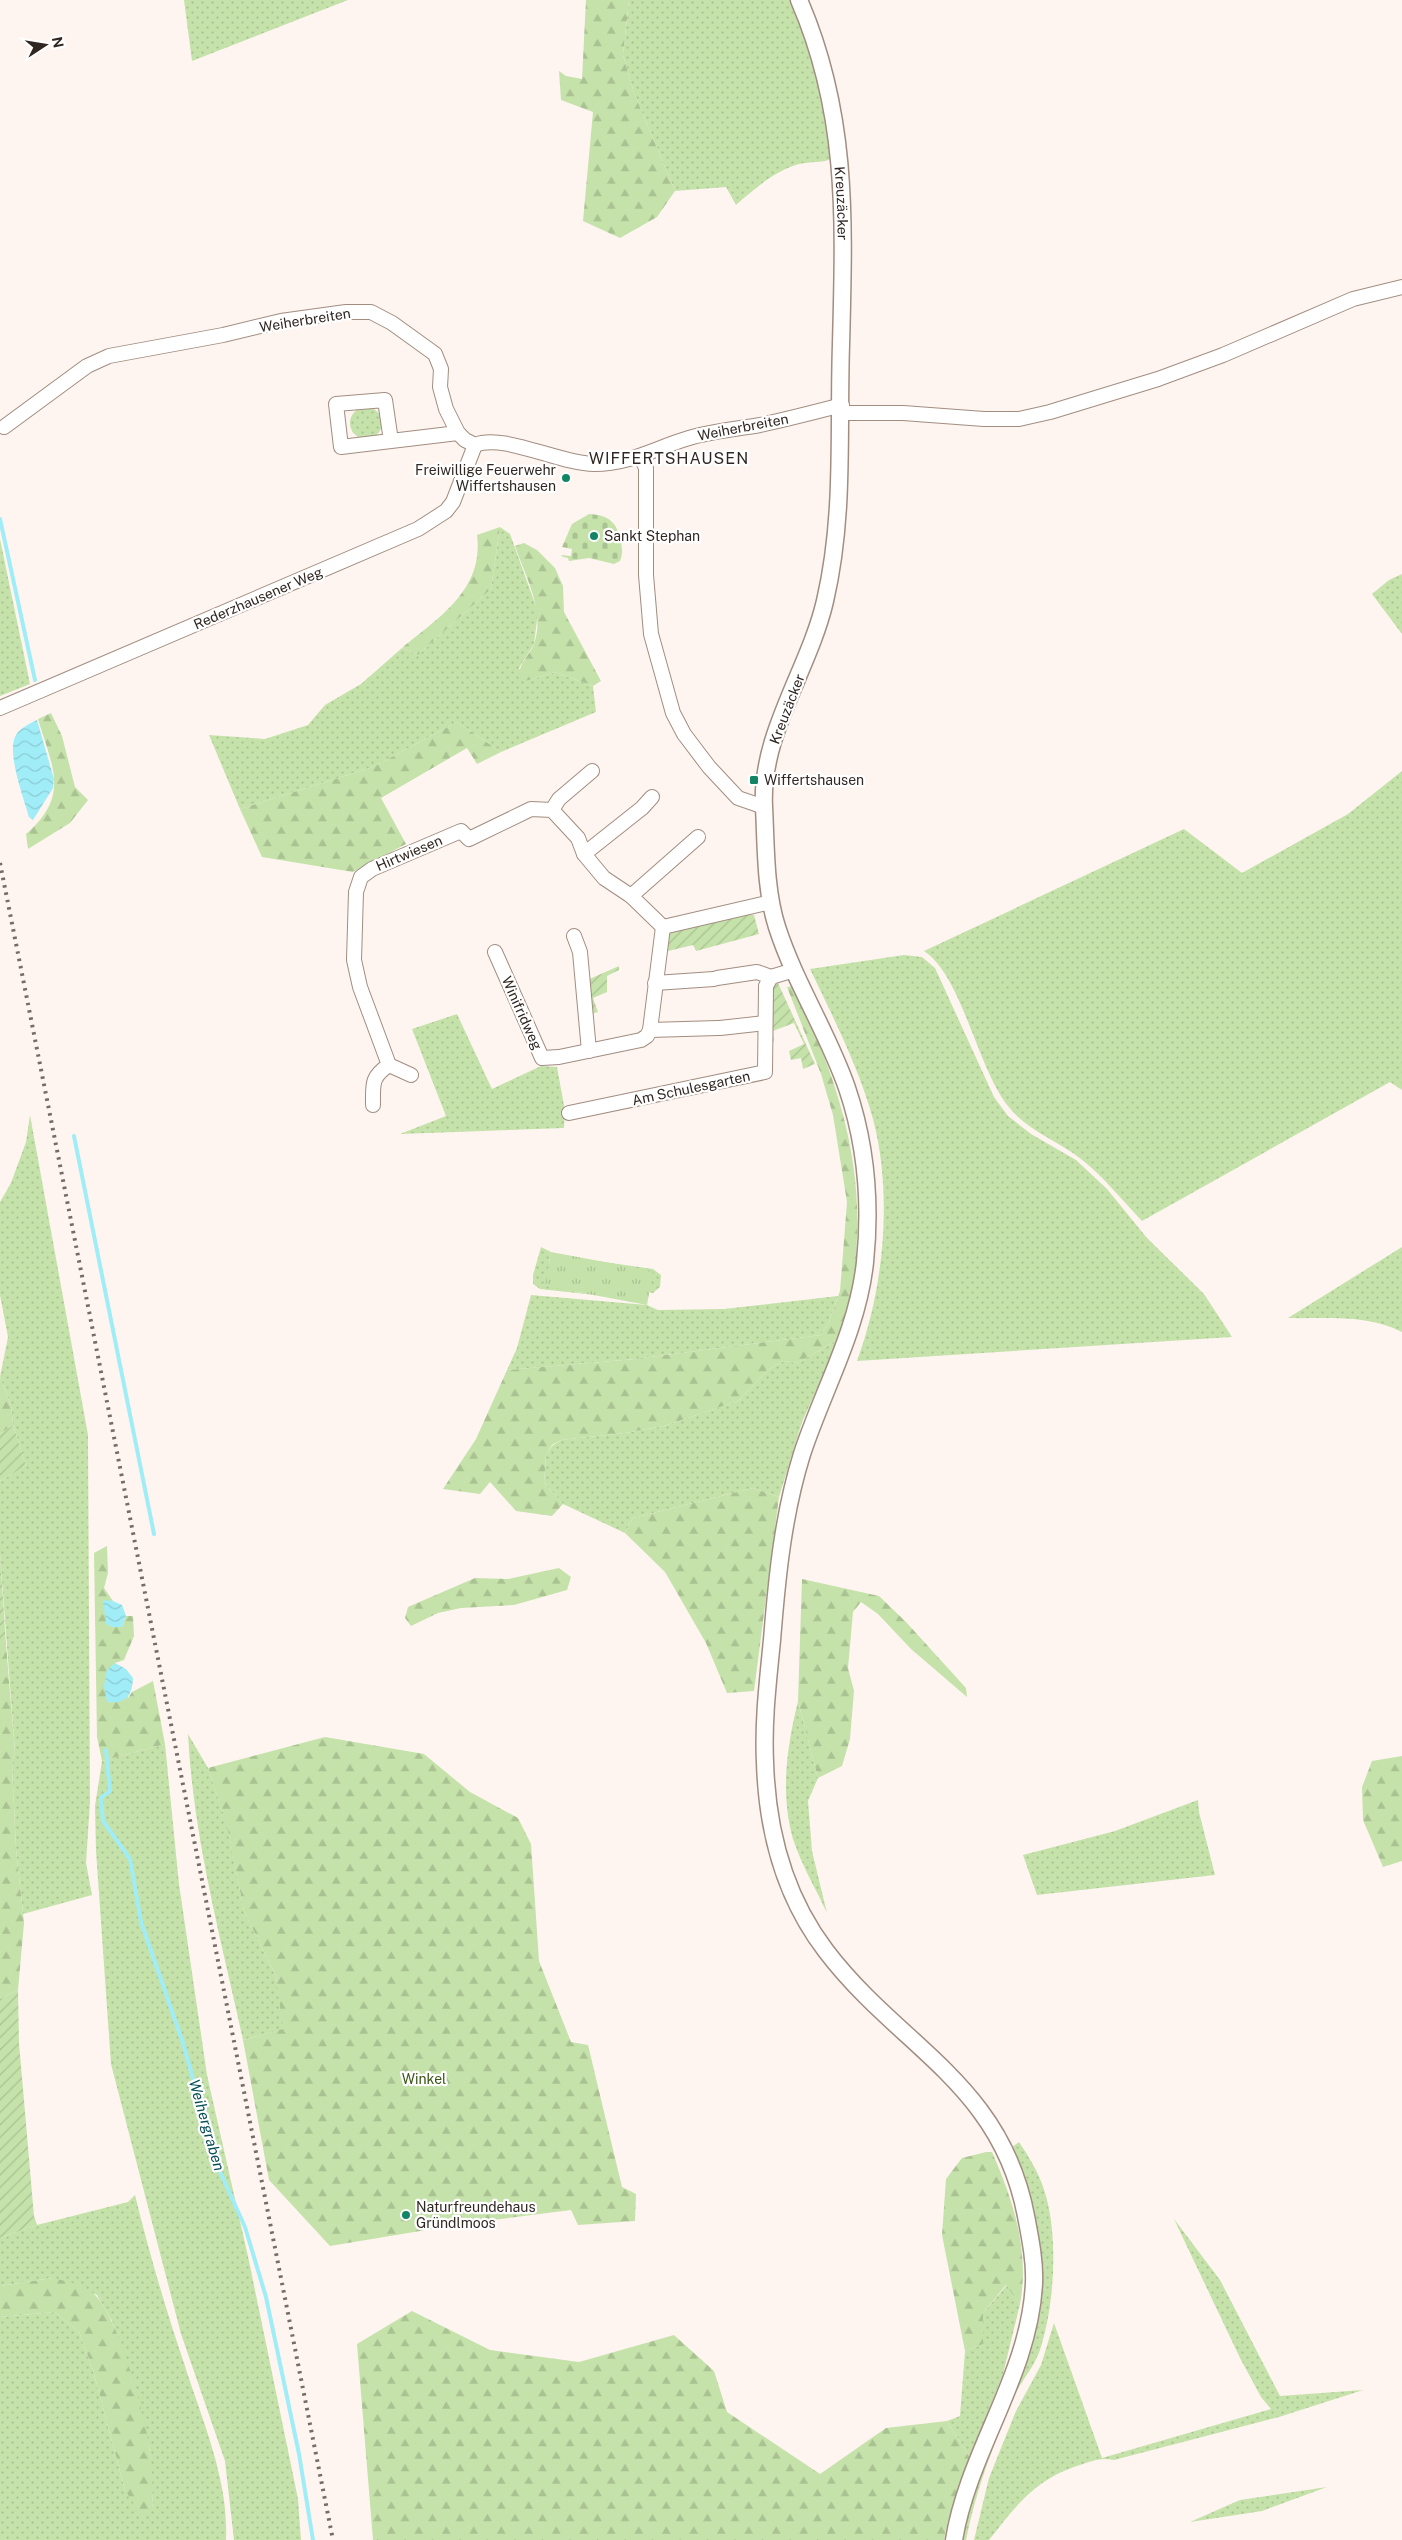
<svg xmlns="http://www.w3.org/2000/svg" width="1402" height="2540" font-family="'Public Sans',sans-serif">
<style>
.grass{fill:url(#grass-dots)}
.forest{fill:url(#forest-firs)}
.cemetery{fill:url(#cemetery-stones)}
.park{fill:url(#park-tufts)}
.garden{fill:url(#garden-furrows)}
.water{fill:url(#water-waves)}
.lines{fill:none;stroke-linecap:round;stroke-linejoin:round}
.stream{stroke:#a0edf8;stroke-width:4}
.minor-casing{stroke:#a28d81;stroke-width:16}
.tertiary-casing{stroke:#a28d81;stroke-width:19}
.minor{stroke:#fff;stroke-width:14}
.tertiary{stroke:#fff;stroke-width:16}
.rail{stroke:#756c67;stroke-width:4;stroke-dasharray:2.5 5;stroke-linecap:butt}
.poi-dot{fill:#128564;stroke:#fff;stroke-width:2}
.labels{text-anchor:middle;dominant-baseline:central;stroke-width:4.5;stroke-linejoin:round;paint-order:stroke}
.street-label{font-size:14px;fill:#302722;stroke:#fff}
.poi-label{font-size:14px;fill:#302722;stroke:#fff;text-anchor:start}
.park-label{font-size:14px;fill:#3a5516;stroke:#fff}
.water-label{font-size:15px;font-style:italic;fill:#064d55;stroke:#fff}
.quarter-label{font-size:16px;letter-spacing:1px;fill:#302722;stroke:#fff}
</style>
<defs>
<pattern id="grass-dots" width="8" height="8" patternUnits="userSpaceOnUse" patternTransform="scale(1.25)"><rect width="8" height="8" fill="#c5e2aa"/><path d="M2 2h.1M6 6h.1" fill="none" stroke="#aac292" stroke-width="1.8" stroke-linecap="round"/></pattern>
<pattern id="forest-firs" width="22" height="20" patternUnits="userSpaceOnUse" patternTransform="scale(1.25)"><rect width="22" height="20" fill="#c5e2aa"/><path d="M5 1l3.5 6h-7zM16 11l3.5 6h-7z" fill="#aac292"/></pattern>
<pattern id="cemetery-stones" width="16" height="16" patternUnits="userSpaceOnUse" patternTransform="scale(1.25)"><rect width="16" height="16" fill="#c5e2aa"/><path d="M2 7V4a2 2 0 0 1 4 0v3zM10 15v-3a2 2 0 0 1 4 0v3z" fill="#aac292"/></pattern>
<pattern id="park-tufts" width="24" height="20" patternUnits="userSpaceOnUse" patternTransform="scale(1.25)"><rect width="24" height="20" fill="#c5e2aa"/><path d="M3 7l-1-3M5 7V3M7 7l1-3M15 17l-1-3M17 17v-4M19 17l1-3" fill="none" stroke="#aac292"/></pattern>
<pattern id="garden-furrows" width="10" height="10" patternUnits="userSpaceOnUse" patternTransform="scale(1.25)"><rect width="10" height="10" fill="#c5e2aa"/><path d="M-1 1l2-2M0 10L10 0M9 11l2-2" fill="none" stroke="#aac292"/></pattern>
<pattern id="water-waves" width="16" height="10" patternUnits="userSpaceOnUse" patternTransform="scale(1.25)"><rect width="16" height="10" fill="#a0edf8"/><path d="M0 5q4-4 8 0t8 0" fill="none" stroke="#8acbd4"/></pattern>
</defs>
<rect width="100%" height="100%" fill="#fef5f0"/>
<!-- grass -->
<g class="grass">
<polygon points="184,0 348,0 192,61"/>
<path d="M 629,0 L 794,0 L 819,70 L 834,157 C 824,164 810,161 799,164 C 775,171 755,188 736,205 L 726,187 L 675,191 L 634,93 L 623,55 Z"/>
<circle cx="366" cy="423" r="16"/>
<polygon points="500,527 510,534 538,612 534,644 519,668 526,681 555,672 593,686 596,712 501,752 457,722 373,767 240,809 209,735 265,739 308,725 325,705 361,684 402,648 418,655 491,589"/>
<polygon points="0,539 30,684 0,696"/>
<polygon points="1402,574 1402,634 1372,594 1389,580"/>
<path d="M 1402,771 L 1402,1090 L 1390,1082 L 1142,1221 C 1122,1200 1104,1177 1081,1159 C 1057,1140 1027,1131 1008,1106 C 977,1067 962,976 924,951 L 1184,829 L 1242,873 L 1348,814 Z"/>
<path d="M 904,955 L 922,957 L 935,968 L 994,1097 L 1008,1116 L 1031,1134 L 1076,1160 L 1107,1189 L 1147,1238 L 1204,1294 L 1232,1337 L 857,1361 C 884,1288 893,1195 873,1119 C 859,1068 833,1017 810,969 Z"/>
<polygon points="457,1014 492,1089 541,1066 557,1067 565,1111 564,1128 400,1134 446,1116 412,1029"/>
<polygon points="30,1115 88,1435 90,1802 86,1863 92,1895 23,1914 16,1849 12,1764 15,1752 0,1554 0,1481 26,1466 13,1425 11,1406 0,1377 8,1337 0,1295 0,1202 11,1183 26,1142"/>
<polygon points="541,1247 551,1252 549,1263 576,1292 595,1295 540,1289 533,1284 533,1275"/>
<path d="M 1402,1247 L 1402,1332 C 1367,1314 1326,1319 1288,1318 Z"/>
<polygon points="597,1261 653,1269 661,1275 660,1287 653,1293 647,1292 591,1263"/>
<polygon points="531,1295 647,1305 658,1310 724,1309 838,1296 829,1322 821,1335 635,1359 507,1370 517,1348"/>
<polygon points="840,1338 802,1422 779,1497 753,1488 633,1518 625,1533 563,1504 544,1483 546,1455 552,1446 561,1440 625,1433 664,1426 738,1401 769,1369 784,1361 798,1363"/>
<path d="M 798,1701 L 818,1778 L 808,1801 L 812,1851 L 827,1913 C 816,1889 801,1864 793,1839 C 780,1793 787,1746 798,1701 Z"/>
<path d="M 188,1734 L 208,1768 L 227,1824 L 244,1911 L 276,1976 L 284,2029 L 243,2040 C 221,1939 193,1837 188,1734 Z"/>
<polygon points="165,1744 179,1884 207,2075 249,2261 298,2499 301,2540 234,2540 225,2461 181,2334 111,2064 96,1851 95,1806 102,1761"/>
<polygon points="1198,1800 1199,1812 1215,1875 1037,1895 1023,1855 1115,1831"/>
<path d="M 1019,2142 C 1031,2160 1042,2178 1047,2200 C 1058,2244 1054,2307 1040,2350 C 1035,2366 1023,2378 1016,2393 C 995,2440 976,2489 966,2540 L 961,2540 L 969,2506 L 1018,2377 L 1034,2220 L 1022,2171 L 1012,2147 Z"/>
<path d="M 135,2195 C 149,2252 165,2307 184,2363 C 202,2420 229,2480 226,2540 L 0,2540 L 0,2317 L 55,2312 L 79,2332 L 93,2370 L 125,2490 L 153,2509 L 150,2451 L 139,2406 L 112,2321 L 97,2295 L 52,2278 L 0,2286 L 0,2238 L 37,2225 L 128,2202 Z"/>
<path d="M 1174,2219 L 1220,2280 L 1280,2396 L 1363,2390 L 1279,2417 L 1114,2460 C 1101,2457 1092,2461 1080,2465 C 1035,2479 1017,2505 989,2540 L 974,2540 L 989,2478 L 1016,2411 L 1041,2365 L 1054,2323 L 1102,2458 L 1271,2409 L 1261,2397 L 1240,2358 Z"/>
<polygon points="1007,2285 1020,2304 1003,2374 970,2458 947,2421 960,2416 965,2351 983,2344 983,2313"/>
<polygon points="1327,2487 1262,2511 1190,2522 1240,2500"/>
</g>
<!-- forest -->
<g class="forest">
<polygon points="586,0 629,0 623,55 634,93 675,191 657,217 620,238 583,221 593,112 561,100 559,71 566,76 582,79"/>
<path d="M 500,527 L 491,589 L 418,655 L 402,648 C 439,617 484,590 477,535 Z"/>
<path d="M 524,543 L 537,550 L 555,568 L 563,586 L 564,612 L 601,681 L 593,686 L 555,672 L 526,681 L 519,676 C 519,663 529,656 534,644 C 546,612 525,576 515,546 Z"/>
<path d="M 51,713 L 62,736 L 75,787 L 88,800 L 70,823 L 28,849 L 26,834 C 71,795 52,767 38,719 Z"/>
<polygon points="457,722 501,752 477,764 467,748 381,798 406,844 353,872 262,857 240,809 373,767"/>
<path d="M 794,986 C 832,1068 861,1146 857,1238 C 856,1250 857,1263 855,1276 C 851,1297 845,1318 840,1338 L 798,1363 L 784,1361 L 769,1369 L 738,1401 L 664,1426 L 625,1433 L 561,1440 L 552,1445 L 546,1455 L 544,1483 L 563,1504 L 552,1516 L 516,1511 L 490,1482 L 480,1494 L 443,1489 L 476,1439 L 507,1370 L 635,1359 L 821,1335 L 829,1322 L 840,1291 L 847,1202 L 833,1115 L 821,1074 L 787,987 Z"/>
<polygon points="0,1377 11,1406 13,1425 0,1434"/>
<polygon points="753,1488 779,1497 754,1691 727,1693 706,1643 665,1572 625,1533 633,1518"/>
<polygon points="107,1546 108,1573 104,1588 113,1601 103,1601 122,1627 126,1616 133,1616 134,1636 124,1660 115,1663 128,1698 132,1692 153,1681 165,1744 102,1761 97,1737 94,1553"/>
<polygon points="559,1568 571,1577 567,1590 514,1605 461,1608 438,1613 411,1626 405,1618 408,1607 475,1578 508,1579"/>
<polygon points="802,1579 879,1596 906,1622 966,1688 967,1697 911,1649 878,1614 861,1602 853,1612 848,1668 854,1691 850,1739 842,1766 818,1778 798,1701"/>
<polygon points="0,1644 6,1644 15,1752 12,1764 16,1849 24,1923 18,1990 0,1999"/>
<polygon points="325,1737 424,1754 470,1792 518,1818 531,1844 539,1961 571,2042 588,2045 622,2187 636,2194 635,2221 578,2225 571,2210 462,2224 330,2246 269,2180 243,2040 283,2029 276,1976 244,1911 227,1825 208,1768"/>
<polygon points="1402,1756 1402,1861 1383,1867 1363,1820 1362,1787 1372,1761"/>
<path d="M 986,2152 L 992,2152 C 1013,2200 1030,2251 1020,2304 L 1006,2285 L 983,2313 L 983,2344 L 965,2351 L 942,2235 L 946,2179 L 962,2158 Z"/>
<path d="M 52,2278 C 66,2281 87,2285 97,2297 C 119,2322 146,2417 150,2452 C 153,2471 152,2490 153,2509 L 141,2515 L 125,2490 L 93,2370 L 79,2332 L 55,2312 L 0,2317 L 0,2286 Z"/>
<polygon points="412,2311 490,2350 579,2362 674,2335 714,2371 727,2412 820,2474 886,2428 947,2421 970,2458 948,2521 944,2540 373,2540 357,2344"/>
</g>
<!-- cemetery -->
<path class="cemetery" d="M 589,514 C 609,515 617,522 621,542 C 622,549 623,554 620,561 L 614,564 L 589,558 L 569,561 L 568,558 L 563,557 L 561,555 L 571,556 L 572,549 L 562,547 L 572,524 Z"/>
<!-- park -->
<polygon class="park" points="551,1252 653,1271 647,1305 545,1286"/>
<!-- garden -->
<g class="garden">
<polygon points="746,914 754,915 759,934 696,951 693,945 664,952 669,934 681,928"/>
<polygon points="619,966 619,970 607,976 607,992 593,998 598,1012 587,1015 585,981"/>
<polygon points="778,983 815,1064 803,1069 801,1058 791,1060 789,1051 804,1044 794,1023 773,1031 774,1042 768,1040 771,987"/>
<polygon points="13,1425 26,1466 0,1481 0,1434"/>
<polygon points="0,1554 6,1644 0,1644"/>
<polygon points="18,1990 19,2043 34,2216 37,2225 0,2238 0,1999"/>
</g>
<!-- water -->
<g class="water">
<path d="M 37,720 L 54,779 L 53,788 L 33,820 L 29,817 C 24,799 7,754 15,737 C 19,728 29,724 37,720 Z"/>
<polygon points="103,1600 113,1601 122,1605 126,1616 122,1627 112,1627 106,1624"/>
<path d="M 115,1663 L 126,1669 L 133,1678 C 132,1696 126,1704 107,1702 L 104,1686 L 107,1670 Z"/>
</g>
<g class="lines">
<!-- stream -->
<g class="stream">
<polyline points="0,519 35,680"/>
<polyline points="74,1136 154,1534"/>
<polyline points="106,1750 110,1791 101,1798 103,1821 130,1859 141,1922 183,2043 217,2165 245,2227 266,2297 299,2454 313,2540"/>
</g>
<defs>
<g id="minor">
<polyline points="842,413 903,413 984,419 1019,419 1050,412 1158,379 1223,355 1353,299 1402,287"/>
<path d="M 4,427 L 87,366 L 109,356 L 223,335 L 281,321 L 346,312 L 371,312 L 392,323 L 435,354 L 441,369 L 440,387 L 446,409 L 458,433 L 465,440 L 475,445 C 503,433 561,464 594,464 C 631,464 655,448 689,438 C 712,431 737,429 760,425 C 788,419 815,412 842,405"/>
<polyline points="391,441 341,447 336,404 385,400 391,441 458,433"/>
<polyline points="641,457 646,468 646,575 651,634 673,713 684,734 709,767 738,798 764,807"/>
<polyline points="0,708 418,529 446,511 453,502 475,445"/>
<polyline points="552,810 559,799 592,771"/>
<polyline points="584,854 642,808 652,797"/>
<polyline points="631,896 698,837"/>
<polyline points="574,936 580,952 589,1051"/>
<polyline points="495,952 542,1058 559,1057 641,1040 647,1036 650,1030 663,927"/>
<polyline points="717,978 757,972 771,977"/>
<polyline points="655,983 714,979"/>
<polyline points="720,1028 765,1023"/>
<polyline points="650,1030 718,1028"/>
<polyline points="411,1075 389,1065 360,987 354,960 356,892 361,877 372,869 461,831 469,839 531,809 552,810 578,838 584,854 604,878 631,896 663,927 771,902"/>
<path d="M 373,1105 C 373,1084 371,1077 389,1065"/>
<polyline points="569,1113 765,1072 766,986 771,977 794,970"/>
</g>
<g id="tertiary">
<path id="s1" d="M 799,0 C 849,115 844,223 841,345 C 838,432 845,515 825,601 C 809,670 760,734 764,807 C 766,845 765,890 777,927 C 795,983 828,1033 847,1088 C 866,1144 871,1204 865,1262 C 858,1330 823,1390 802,1454 C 783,1515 777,1577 772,1640 C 768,1681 763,1721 765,1762 C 767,1830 784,1896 826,1951 C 899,2047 1001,2083 1026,2216 C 1030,2237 1035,2261 1034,2283 C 1030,2374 968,2452 954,2540"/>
</g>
</defs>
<!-- minor casing -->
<use href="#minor" class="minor-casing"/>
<!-- tertiary casing -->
<use href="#tertiary" class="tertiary-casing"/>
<!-- minor -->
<use href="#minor" class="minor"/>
<!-- tertiary -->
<use href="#tertiary" class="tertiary"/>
<!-- rail -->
<polyline class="rail" points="0,863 333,2540"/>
</g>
<!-- markers -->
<g class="poi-dot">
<circle cx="566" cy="478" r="5"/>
<circle cx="594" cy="536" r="5"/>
<rect x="749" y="775" width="10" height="10" rx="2.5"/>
<circle cx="406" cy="2215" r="5"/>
</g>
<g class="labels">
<!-- street labels -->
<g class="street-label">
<text stroke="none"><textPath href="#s1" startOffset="209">Kreuzäcker</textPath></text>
<text transform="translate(305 320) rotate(-9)">Weiherbreiten</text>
<text transform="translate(743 427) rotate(-11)">Weiherbreiten</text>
<text transform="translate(258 598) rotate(-23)">Rederzhausener Weg</text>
<text transform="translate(787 709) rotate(-69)">Kreuzäcker</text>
<text transform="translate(409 853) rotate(-23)">Hirtwiesen</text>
<text transform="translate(522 1013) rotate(66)">Winifridweg</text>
<text transform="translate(691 1088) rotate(-12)">Am Schulesgarten</text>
</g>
<!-- poi labels -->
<g class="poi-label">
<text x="556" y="470" text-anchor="end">Freiwillige Feuerwehr<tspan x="556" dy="16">Wiffertshausen</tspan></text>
<text x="604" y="536">Sankt Stephan</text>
<text x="764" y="780">Wiffertshausen</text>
<text x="416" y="2207">Naturfreundehaus<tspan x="416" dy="16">Gründlmoos</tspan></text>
</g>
<!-- park labels -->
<g class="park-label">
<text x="424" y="2079">Winkel</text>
</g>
<!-- water labels -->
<g class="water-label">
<text transform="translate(207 2125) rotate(74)">Weihergraben</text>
</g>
<!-- quarter labels -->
<g class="quarter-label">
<text x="669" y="458">WIFFERTSHAUSEN</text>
</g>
</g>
<!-- north arrow -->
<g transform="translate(45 45) rotate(78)" stroke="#ffffff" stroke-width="4" paint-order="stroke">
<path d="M0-4L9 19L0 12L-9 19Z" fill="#302722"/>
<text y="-8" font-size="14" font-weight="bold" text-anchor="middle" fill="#302722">N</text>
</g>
</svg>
